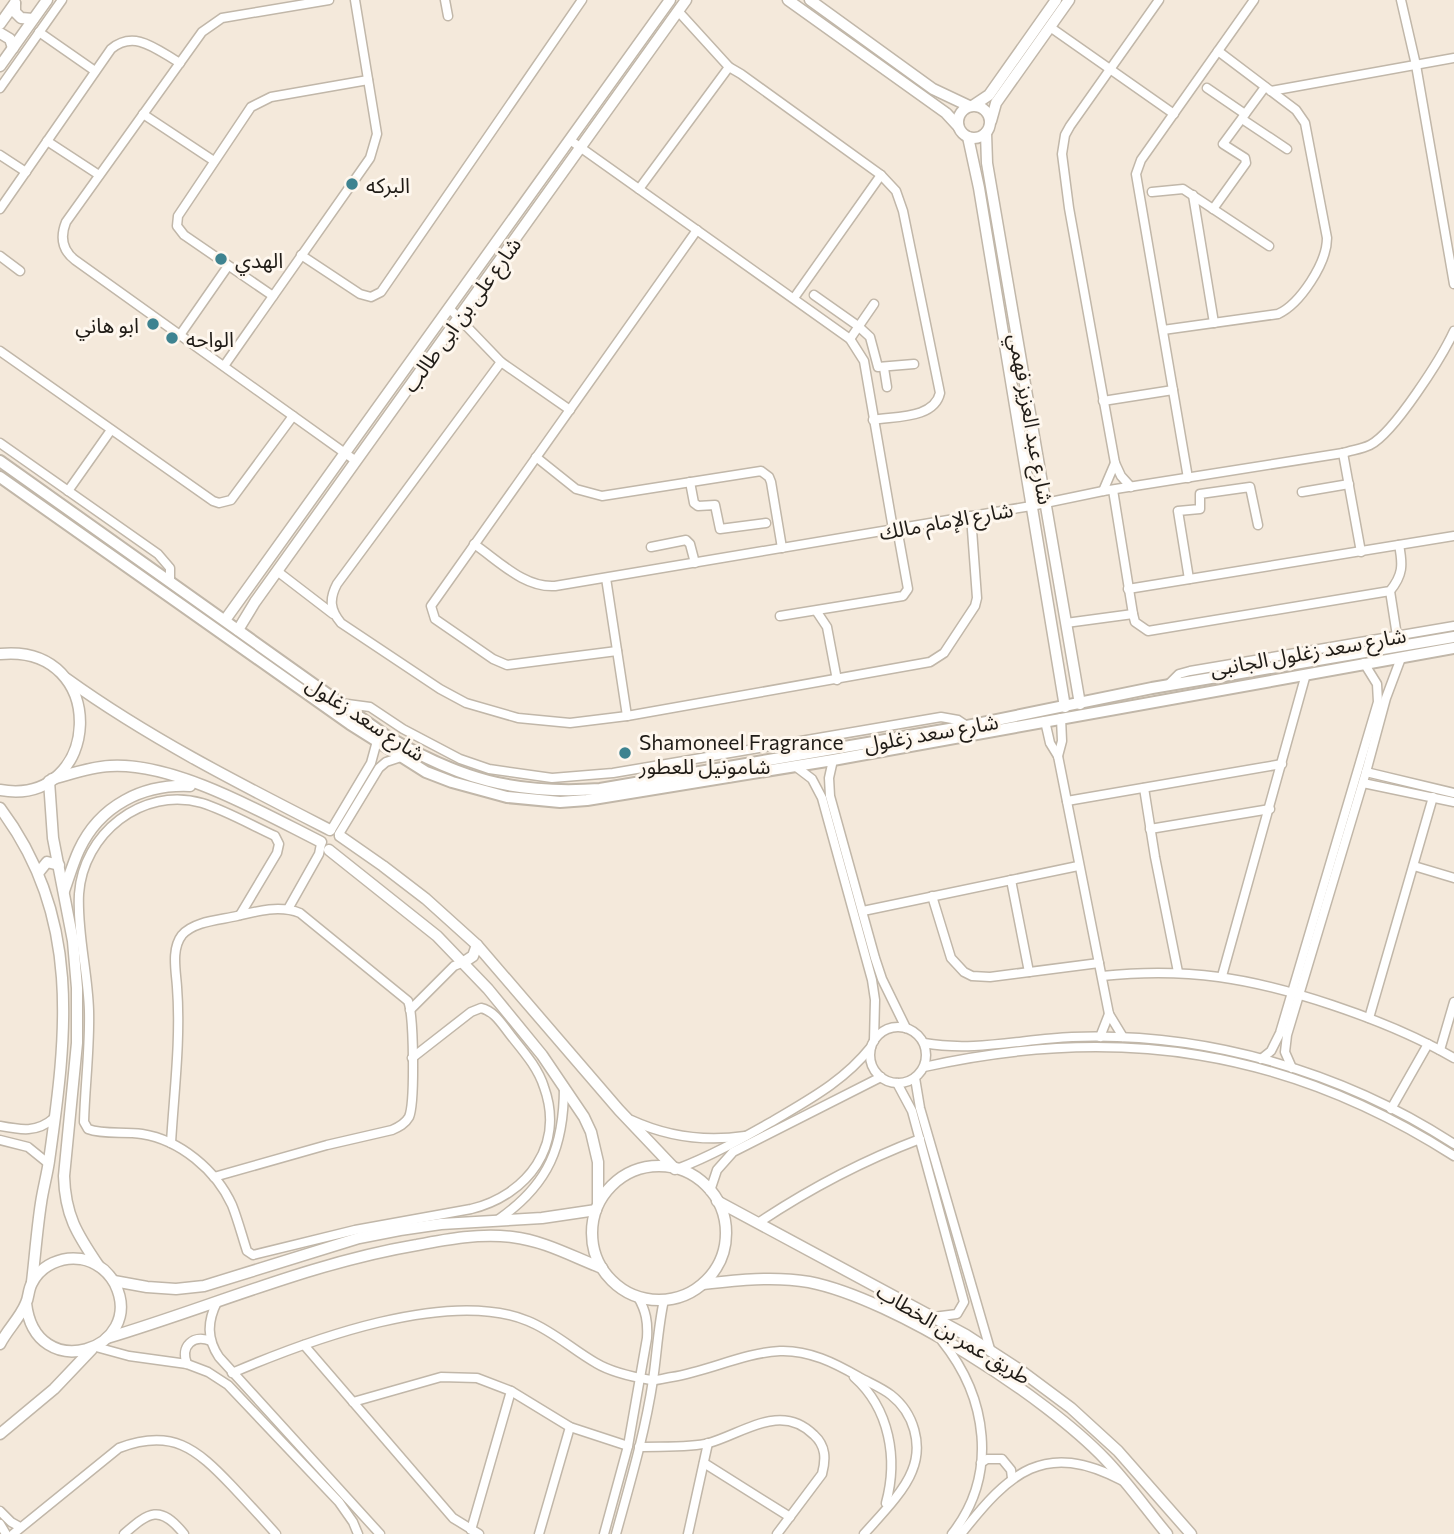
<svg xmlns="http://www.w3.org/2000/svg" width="1454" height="1534" font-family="Commissioner,'Noto Sans Arabic',sans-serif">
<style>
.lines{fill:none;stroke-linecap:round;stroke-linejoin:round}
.minor-casing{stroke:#c1b7a9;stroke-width:11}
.tertiary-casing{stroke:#c1b7a9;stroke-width:13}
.secondary-casing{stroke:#c1b7a9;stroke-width:14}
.minor{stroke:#fff;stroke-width:8}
.tertiary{stroke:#fff;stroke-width:10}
.secondary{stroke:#fff;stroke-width:10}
.poi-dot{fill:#3e8390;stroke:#fef7ee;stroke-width:2.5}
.labels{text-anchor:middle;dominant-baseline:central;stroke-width:6;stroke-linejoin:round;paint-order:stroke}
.poi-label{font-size:21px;fill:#201c17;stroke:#fef7ee;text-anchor:start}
.street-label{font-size:21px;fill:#201c17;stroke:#fef7ee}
</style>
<rect width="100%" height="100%" fill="#f4e9db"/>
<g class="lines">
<defs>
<g id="minor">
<path d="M 329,0 L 222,18 L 202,32 L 66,222 C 60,237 62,250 75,260 L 356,461"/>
<polyline points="445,0 448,16"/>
<polyline points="1401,0 1416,65 1454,284"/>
<path d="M 678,11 L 729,67 L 741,74 L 881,175 L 896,191 L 903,211 L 940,393 C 934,419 895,416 873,420"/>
<polyline points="1050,27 1174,114"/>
<polyline points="39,32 95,71"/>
<polyline points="0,88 62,0"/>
<polyline points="1207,88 1245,114"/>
<polyline points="1271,91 1454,58"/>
<polyline points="143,114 214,161"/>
<polyline points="1242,119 1287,149"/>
<polyline points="570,140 850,339 864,361 893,529"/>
<polyline points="47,141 99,175"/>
<polyline points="0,155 26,172"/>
<polyline points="639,189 729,67"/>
<polyline points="1152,192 1183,189 1269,246"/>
<polyline points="1193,195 1214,323"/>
<path d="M 0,209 L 111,49 C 135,29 157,50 180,63"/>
<polyline points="1213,209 1246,163 1245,158 1223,144 1265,87"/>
<polyline points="301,255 360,294 371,297 381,292 582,0"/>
<polyline points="0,256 20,271"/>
<polyline points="814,295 858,326 870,337 878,367 914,364"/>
<polyline points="273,296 184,235 177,226 178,216 251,107 271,97 368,80"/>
<polyline points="794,298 881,175"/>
<polyline points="449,308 501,362 570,410"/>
<path d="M 1163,330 L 1278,314 C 1300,304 1327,263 1327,238 L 1305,123 L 1296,110 L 1218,51"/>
<polyline points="180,335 228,266"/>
<polyline points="850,339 874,304"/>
<polyline points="0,351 213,501 219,503 231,500 293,416"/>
<path d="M 501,362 L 337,584 C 329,599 330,610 341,623 L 440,689 L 466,703 L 518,718 L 570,723 L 627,716 L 930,662 L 944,653 L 975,606 L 977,598 L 971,516"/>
<polyline points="224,366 370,158 377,134 355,0"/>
<polyline points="884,368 887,387"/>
<polyline points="1103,401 1173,390"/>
<polyline points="0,443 158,554 170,568 170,581"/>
<polyline points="1343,453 1361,552"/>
<polyline points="536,457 576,489 602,496 761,471 769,477 771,482 782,548"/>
<polyline points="1188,478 1136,174 1141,160 1254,0"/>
<polyline points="690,482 694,503 698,506 715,505 720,529 766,523"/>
<polyline points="1131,487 1121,476 1115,463 1069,208 1062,154 1065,135 1070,126 1159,0"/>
<path d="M 1113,490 L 1133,614 L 1135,622 L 1148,631 L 1390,591 C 1403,575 1403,565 1399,545"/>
<polyline points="68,491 111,430"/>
<polyline points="1103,491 1115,463"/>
<polyline points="1302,492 1349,484"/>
<path d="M 474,544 C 499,561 524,588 555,586 L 1031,506 L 1103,491 L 1343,453 C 1352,450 1362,449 1370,445 C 1394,433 1442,357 1454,331"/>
<polyline points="651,547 686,540 690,544 695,563"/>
<polyline points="277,571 333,614"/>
<polyline points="606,578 627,716"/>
<polyline points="1189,579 1178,511 1200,509 1200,494 1250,487 1258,525"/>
<polyline points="1128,589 1454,536"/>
<polyline points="1390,591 1397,636"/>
<polyline points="817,612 827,627 837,680"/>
<polyline points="780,616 903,596 908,589 897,528"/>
<polyline points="1066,623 1133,614"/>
<polyline points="617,651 507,665 493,659 435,619 431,606 697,230"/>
<polyline points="1168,685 1179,674 1190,671 1454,626"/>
<polyline points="340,703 370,707 403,729 460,759 489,769 552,778 613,773 941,717 958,720 967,726"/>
<polyline points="1045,721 1050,743 1058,756 1109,1014 1123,1037"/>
<polyline points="1058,756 1062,741 1061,718"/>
<polyline points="833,760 829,778 830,796 875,958 882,979 906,1028"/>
<polyline points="795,766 812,779 822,798 872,980 875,1000 874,1041"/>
<polyline points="1366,772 1454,793"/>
<polyline points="1363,783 1454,802"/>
<polyline points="1144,788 1155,857 1178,972"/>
<polyline points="1067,801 1282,764"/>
<polyline points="1150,829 1270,809"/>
<polyline points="331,830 371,763 377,741"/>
<polyline points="339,834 379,768 386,762 401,757"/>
<polyline points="1414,866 1454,878"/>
<polyline points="1011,880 1029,972"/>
<polyline points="932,896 951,958 964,972 972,976 990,977 1099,963"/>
<polyline points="288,909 319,854 321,844"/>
<polyline points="863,911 1078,866"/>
<path d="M 240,915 L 277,853 L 279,844 L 275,836 C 251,825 227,811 202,803 C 142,786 83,834 79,894 C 77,933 88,972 89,1011 C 90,1048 85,1085 84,1122 L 88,1129 C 104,1135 124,1131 142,1134 C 180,1140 216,1170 232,1205 C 238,1220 242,1236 247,1251 L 253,1255 L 355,1230 L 471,1209 C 528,1195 565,1145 544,1087 C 538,1068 524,1052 512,1037 C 503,1026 495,1011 481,1008 L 471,1012 L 412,1058"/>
<path d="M 1102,976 C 1188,967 1251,978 1332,1005 C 1374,1019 1416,1036 1454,1058"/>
<polyline points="1222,976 1306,674"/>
<polyline points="410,1010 454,966 464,962"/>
<polyline points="1369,1018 1433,797"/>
<circle cx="898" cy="1055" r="28"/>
<polyline points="1100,1037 1109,1014"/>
<path d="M 924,1043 C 974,1052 1023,1039 1072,1037 C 1205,1032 1342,1071 1454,1144"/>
<polyline points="1440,1050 1454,1002"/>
<polyline points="1261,1059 1271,1051 1280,1033 1378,702 1377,684 1364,663"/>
<path d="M 924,1067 C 1117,1024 1287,1049 1454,1156"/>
<polyline points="1292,1068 1285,1052 1287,1035 1366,772 1386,698 1401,658"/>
<polyline points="915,1078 920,1108 990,1349"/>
<polyline points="897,1083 912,1111 964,1302 957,1314 933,1317"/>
<polyline points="1391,1109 1428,1044"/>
<path d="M 631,1120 C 668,1137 705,1142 745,1136"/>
<path d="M 0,1126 C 21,1130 37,1133 54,1118"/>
<polyline points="0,1140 28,1147 49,1164"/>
<path d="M 171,1143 C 174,1092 181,1039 177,987 C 176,971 171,949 182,935 C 194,921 220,920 237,916 C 257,911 280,905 300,913 L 408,1001 C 414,1015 415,1103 409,1117 C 405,1124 399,1127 392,1130 L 327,1145 L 214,1177"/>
<path d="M 677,1169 C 711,1156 741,1139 773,1121 C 810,1099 844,1081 871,1047"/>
<polyline points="710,1191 717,1170 733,1152 881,1077"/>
<path d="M 499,1219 C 549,1184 564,1146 564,1087"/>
<path d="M 758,1223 C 809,1189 862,1161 920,1139"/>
<path d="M 217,1302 C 207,1322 207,1339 219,1357 L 380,1534"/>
<path d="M 942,1341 C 987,1397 999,1474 952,1534"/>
<polyline points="304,1345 453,1518 479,1534"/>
<polyline points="96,1347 129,1356 187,1364 208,1372 228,1385 339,1502 353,1522 358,1534"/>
<path d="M 187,1364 C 180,1346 193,1334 211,1341"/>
<path d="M 232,1373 C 309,1340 449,1288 528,1321 C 553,1331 573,1350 596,1363 C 611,1372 633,1377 651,1380 C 657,1381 665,1378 672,1377 C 709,1371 743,1353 780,1351 C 809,1350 835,1363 859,1377 C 870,1383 882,1388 891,1395 C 914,1413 923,1445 912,1471 C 904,1492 879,1517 864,1534"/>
<path d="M 854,1377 C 890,1409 898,1459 886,1503"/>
<polyline points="353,1402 441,1377 477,1378 511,1391 570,1427 628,1446"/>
<path d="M 639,1447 C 660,1446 690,1448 709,1443 C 744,1433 781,1402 814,1435 C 826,1446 826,1459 822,1474 L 777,1534"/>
<polyline points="704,1463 790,1517"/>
<polyline points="981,1463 987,1459 1002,1459 1011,1470 1012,1478"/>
<polyline points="0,1511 11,1522 20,1527"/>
<polyline points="0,1524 6,1534"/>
<polyline points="471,1530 511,1391"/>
<path d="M 13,1534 L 119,1448 C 172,1428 196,1448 232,1486 C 247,1502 262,1518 276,1534"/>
<path d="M 124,1534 C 149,1512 160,1504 184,1534"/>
<polyline points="539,1534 570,1427"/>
<path d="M 604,1534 L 628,1446 L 647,1338 C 648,1322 646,1311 638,1297"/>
<path d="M 616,1534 C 630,1483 645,1433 653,1380 C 657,1353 658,1327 664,1300"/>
<polyline points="688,1534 708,1443"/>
<path d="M 961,1534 C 1009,1473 1044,1439 1123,1481"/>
</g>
<g id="tertiary">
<polyline points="788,0 946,113 958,126"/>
<polyline points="810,0 933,89 969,106"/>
<polyline points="15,3 15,12 21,18 33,19"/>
<polyline points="0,24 15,3"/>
<polyline points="0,33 10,39 13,48"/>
<polyline points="0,66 47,0"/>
<polyline points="974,105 989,95 1056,0"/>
<circle cx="974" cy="122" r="16"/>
<polyline points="991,121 996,103 1069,0"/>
<polyline points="986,133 987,163 1080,704"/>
<polyline points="968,137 979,188 1065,707"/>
<polyline points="225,620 670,0"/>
<polyline points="238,630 255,602 686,0"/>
<path d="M 0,654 C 111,643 102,808 0,790"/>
<path d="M 67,679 C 149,738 240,784 330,830"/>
<path d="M 52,779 C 71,774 90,767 110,766 C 175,762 263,813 321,842"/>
<path d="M 49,781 L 53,838 L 73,941 L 77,988 L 77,1043 L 64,1176 C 65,1215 77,1234 98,1265"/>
<path d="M 0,808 C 82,917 67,1034 49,1161 C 47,1175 43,1189 41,1203 C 37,1229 35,1256 32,1282"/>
<polyline points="340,836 383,866 426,899 477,945 619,1110 675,1169"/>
<polyline points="329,850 437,936 488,989 542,1055 584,1117 591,1132 598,1162 598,1204"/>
<polyline points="39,872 47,862 59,865"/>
<path d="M 64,891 C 69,877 73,863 79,850 C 100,805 143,784 190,786"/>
<polyline points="464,962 473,956 477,945"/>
<circle cx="659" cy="1233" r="67"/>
<polyline points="717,1201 966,1335 1020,1370 1071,1408 1118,1451 1191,1534"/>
<polyline points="114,1281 147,1287 176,1289 204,1286 359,1238 400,1230 441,1224 542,1218 596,1210"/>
<path d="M 703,1284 C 738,1280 774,1276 809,1282 C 895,1299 1045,1396 1106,1460 C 1128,1483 1147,1510 1167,1534"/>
<path d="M 107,1338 C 211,1307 310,1263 417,1245 C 448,1239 480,1233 512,1237 C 545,1241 571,1256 602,1268"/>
<path d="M 0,1344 C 7,1330 20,1318 26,1303 C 29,1297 28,1290 32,1283 C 41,1265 62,1256 81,1259 C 96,1262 108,1271 115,1284 C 147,1350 35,1386 26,1303"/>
<polyline points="0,1434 54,1389 92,1349"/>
</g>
<g id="secondary">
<path d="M 0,461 L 385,735 C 458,779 515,795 600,789 L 967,726 L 1152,688 L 1454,637"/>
<polyline points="0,477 350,724 426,772 452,782 507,797 560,802 587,800 833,760 1454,648"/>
</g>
</defs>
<!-- minor casing -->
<use href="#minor" class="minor-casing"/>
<!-- tertiary casing -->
<use href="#tertiary" class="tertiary-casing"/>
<!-- secondary casing -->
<use href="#secondary" class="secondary-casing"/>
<!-- minor -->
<use href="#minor" class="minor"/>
<!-- tertiary -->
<use href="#tertiary" class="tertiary"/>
<!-- secondary -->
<use href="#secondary" class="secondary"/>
</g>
<!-- markers -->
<g class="poi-dot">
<circle cx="352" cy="184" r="7"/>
<circle cx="221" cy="259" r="7"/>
<circle cx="153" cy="324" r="7"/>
<circle cx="172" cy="338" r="7"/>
<circle cx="625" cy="753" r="7"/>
</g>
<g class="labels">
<!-- poi labels -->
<g class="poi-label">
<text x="366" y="184">البركه</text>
<text x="235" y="259">الهدي</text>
<text x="139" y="324" text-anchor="end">ابو هاني</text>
<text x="186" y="338">الواحه</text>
<text x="639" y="741">Shamoneel Fragrance<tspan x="639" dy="24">شامونيل للعطور</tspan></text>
</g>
<!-- street labels -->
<g class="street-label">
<text transform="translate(461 314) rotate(-54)">شارع على بن ابى طالب</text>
<text transform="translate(1032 419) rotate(80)">شارع عبد العزيز فهمي</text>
<text transform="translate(946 520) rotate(-10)">شارع الإمام مالك</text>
<text transform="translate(1308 651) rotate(-10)">شارع سعد زغلول الجانبى</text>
<text transform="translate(366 718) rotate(33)">شارع سعد زغلول</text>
<text transform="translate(931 732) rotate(-10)">شارع سعد زغلول</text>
<text transform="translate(954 1333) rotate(31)">طريق عمر بن الخطاب</text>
</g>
</g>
</svg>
